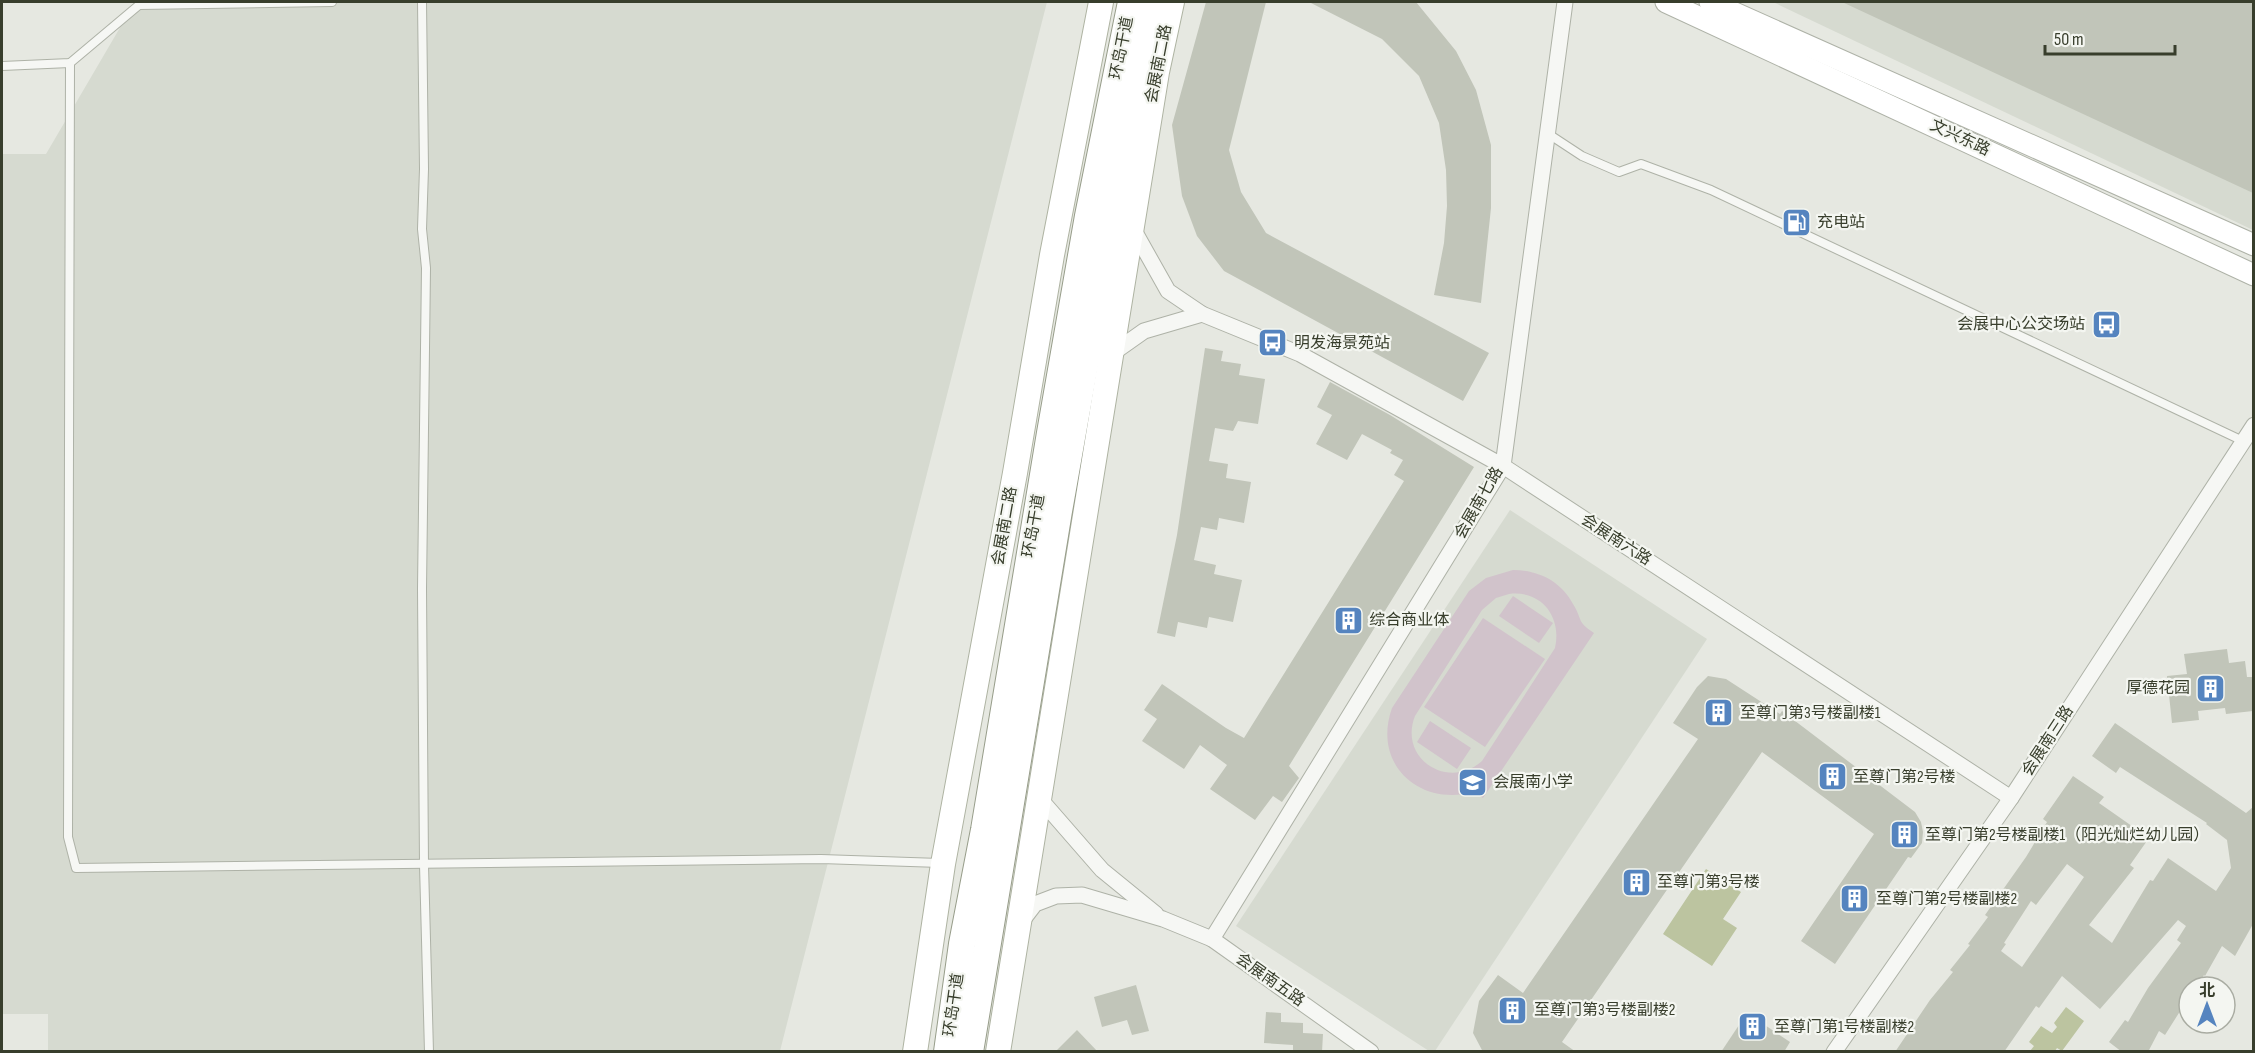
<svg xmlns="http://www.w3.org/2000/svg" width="2255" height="1053" font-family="'Sofia Sans Condensed','Noto Sans SC',sans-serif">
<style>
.built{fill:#d6dad0}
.green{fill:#d1c3cb;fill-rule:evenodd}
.water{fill:#bcc4a0}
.building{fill:#c1c5b9;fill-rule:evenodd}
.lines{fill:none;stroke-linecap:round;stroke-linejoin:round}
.service-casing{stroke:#aeb2a7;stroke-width:10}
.minor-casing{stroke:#aeb2a7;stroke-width:17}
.secondary-casing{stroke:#aeb2a7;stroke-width:23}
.primary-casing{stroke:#aeb3a2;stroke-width:26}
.trunk-casing{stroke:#979d8a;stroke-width:28}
.service{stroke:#f6f7f4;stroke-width:8}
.minor{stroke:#f6f7f4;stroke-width:15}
.secondary{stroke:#fff;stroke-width:21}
.primary{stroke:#fff;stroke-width:24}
.trunk{stroke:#fff;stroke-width:26}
.labels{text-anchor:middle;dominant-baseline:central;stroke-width:4.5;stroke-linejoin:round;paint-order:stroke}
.street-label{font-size:16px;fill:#383e2c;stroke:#f4f6f1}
.poi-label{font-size:16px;fill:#383e2c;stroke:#f4f6f1;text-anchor:start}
</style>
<rect width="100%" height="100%" fill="#e6e8e1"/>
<!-- built -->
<g class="built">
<polygon points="135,2 1047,2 780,1051 48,1052 48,1014 2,1014 2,154 46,154"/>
<polygon points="1773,2 2253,2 2253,230"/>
<polygon points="1510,510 1707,639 1435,1051 1429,1051 1236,926"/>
</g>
<!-- green -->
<g class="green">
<path d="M 1513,570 C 1538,570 1561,581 1573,604 C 1583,620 1576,621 1594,633 L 1483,798 L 1474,792 C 1419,807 1372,764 1392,708 L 1469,591 L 1486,578 ZM 1509,594 C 1542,590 1562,617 1555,648 L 1482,761 C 1449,791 1398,759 1415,716 L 1482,610 L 1496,598 Z"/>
<polygon points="1513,596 1553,623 1539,643 1499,616"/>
<polygon points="1483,618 1545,659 1485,747 1424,707"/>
<polygon points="1430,721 1471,748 1457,769 1417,742"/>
</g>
<!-- water -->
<g class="water">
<polygon points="1706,869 1741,892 1723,919 1737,928 1712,966 1663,934"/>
<polygon points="2066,1007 2084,1021 2062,1051 2057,1048 2055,1051 2030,1051 2034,1046 2029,1042 2041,1026 2052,1033 2057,1027 2054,1023"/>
</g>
<!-- building -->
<g class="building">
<polygon points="1206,2 1266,2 1229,150 1241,192 1266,233 1489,353 1463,401 1224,271 1197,236 1182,196 1172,125"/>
<polygon points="1309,2 1416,2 1456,51 1476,90 1491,145 1491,208 1481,303 1434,295 1444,243 1447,206 1446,170 1439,123 1419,76 1382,39"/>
<polygon points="1842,2 2253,2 2253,193"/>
<polygon points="1205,348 1223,351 1221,361 1241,364 1239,375 1265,379 1258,424 1238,421 1233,431 1215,428 1209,461 1228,464 1226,478 1251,482 1244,523 1219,518 1217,530 1201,527 1194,560 1216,565 1214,574 1242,580 1233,622 1209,617 1207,628 1178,622 1175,637 1157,633 1177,535"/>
<polygon points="1330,382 1390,415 1474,467 1289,766 1299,778 1282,802 1273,796 1255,820 1210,789 1227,765 1200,745 1184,769 1142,741 1157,719 1144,710 1162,684 1226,728 1244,738 1404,481 1394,475 1403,460 1390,453 1392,450 1362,434 1347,460 1316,444 1332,415 1317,407"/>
<polygon points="2227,649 2229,663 2245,661 2247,677 2253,677 2253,711 2226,714 2225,708 2198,711 2199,720 2172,723 2167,676 2187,674 2184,654"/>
<polygon points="1708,676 1726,679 1780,714 1782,711 1915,812 1921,822 1923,832 1922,843 1911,858 1908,857 1835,964 1801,941 1874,834 1762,752 1562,1042 1576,1052 1483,1052 1473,1033 1479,1001 1498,975 1523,993 1698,739 1673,723 1697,687"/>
<path d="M 2115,723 L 2246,813 L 2253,807 L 2253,924 L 2235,956 L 2222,946 L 2205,976 L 2204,975 L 2196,987 L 2189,987 L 2189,997 L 2165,1035 L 2159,1031 L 2148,1052 L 2122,1052 L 2109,1042 L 2125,1020 L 2128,1022 L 2148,988 L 2181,943 L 2177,940 L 2186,926 L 2178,920 L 2100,1009 L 2062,976 L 2039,1008 L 2036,1006 L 2004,1052 L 1895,1052 L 1930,1000 L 1953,972 L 1950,970 L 1970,945 L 1968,944 L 1988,917 L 1985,915 L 2026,857 L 2047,822 L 2043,819 L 2073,776 L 2104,797 L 2099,803 L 2149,838 L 2130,865 L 2134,868 L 2089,925 L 2112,943 L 2150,880 L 2153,881 L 2168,858 L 2216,891 L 2231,868 L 2227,840 L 2206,824 L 2207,823 L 2120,767 L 2116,773 L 2092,756 ZM 2067,864 L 2084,877 L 2022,967 L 2001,951 L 2006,944 L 2004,943 L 2031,901 L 2036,905 Z"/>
<polygon points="1136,985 1149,1031 1132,1035 1127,1020 1102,1027 1094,997"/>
<polygon points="1266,1012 1281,1013 1281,1022 1303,1023 1303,1033 1323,1034 1322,1052 1293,1052 1293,1045 1264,1043"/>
<polygon points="1747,1013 1790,1042 1784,1052 1721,1052"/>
<polygon points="1077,1030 1098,1052 1055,1052"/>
</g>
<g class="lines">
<defs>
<g id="service">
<polyline points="422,2 424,169 422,229 426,268 422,589 424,865 429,1052"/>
<polyline points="70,63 68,837 76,868 821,859 940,863"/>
<polyline points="2,66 70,63 139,5 332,2"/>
<polyline points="1547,133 1582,156 1619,172 1641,164 1711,190 2243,441"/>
</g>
<g id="minor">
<polyline points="1132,227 1168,291 1202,314 1300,354 1503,466 2011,798"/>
<polyline points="1110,355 1144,331 1202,314"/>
<polyline points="1041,800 1102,870 1156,914"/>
<polyline points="1022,921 1035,904 1056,896 1082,895 1163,919 1212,939 1371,1052"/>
<polyline points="1212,939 1503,466 1565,2"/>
<polyline points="1834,1052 2011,798 2254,425"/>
</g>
<g id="secondary">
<polyline points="1666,2 2254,275"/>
<polyline points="1710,2 2254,245"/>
</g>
<g id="primary">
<polyline points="915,1052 943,864 1015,473 1052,255 1101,2"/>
<path d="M 998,1052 C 1053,726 1104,399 1157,72 L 1172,2"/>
</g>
<g id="trunk">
<polyline points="947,1052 962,944 984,830 1050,433 1088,216 1131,2"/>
<polyline points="970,1052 1059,511 1149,3"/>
</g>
</defs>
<!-- service casing -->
<use href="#service" class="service-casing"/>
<!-- minor casing -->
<use href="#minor" class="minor-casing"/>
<!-- secondary casing -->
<use href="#secondary" class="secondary-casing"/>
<!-- primary casing -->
<use href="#primary" class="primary-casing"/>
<!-- trunk casing -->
<use href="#trunk" class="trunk-casing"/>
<!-- service -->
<use href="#service" class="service"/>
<!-- minor -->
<use href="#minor" class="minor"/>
<!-- secondary -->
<use href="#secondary" class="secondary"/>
<!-- primary -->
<use href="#primary" class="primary"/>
<!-- trunk -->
<use href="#trunk" class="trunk"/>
</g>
<!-- icons -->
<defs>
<symbol id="fuel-square" viewBox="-11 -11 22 22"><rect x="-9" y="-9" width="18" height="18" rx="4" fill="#5584bf" stroke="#f4f6f1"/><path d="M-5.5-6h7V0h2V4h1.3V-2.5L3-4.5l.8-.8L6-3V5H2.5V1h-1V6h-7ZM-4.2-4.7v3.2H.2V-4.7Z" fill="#fff"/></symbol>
<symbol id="bus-square" viewBox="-11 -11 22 22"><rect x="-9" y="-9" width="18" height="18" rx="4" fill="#5584bf" stroke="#f4f6f1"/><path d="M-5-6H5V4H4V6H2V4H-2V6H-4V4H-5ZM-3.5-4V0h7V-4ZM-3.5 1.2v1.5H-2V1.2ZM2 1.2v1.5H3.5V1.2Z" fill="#fff"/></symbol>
<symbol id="building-square" viewBox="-11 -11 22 22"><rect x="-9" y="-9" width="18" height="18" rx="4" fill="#5584bf" stroke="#f4f6f1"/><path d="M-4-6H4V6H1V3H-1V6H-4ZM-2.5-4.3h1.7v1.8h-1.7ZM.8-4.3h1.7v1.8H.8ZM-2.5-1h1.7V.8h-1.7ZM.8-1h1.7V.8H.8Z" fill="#fff"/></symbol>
<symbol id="school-square" viewBox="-11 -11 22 22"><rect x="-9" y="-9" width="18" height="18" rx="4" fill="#5584bf" stroke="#f4f6f1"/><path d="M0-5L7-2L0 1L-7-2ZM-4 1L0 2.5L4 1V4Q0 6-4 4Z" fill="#fff"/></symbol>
</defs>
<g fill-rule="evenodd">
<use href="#fuel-square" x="1780" y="206" width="33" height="33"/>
<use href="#bus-square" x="2090" y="308" width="33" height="33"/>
<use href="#bus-square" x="1256" y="326" width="33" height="33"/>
<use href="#building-square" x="1332" y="604" width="33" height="33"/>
<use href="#building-square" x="2194" y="672" width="33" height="33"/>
<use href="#building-square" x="1702" y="696" width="33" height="33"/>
<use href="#building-square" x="1816" y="760" width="33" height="33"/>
<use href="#school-square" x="1456" y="766" width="33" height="33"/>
<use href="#building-square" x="1888" y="818" width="33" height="33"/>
<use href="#building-square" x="1620" y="866" width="33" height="33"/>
<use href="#building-square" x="1838" y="882" width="33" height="33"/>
<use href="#building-square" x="1496" y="994" width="33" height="33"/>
<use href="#building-square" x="1736" y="1010" width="33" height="33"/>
</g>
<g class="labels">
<!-- street labels -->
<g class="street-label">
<text transform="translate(1122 48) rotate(-79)">环岛干道</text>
<text transform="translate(1159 64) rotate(-79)">会展南二路</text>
<text transform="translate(1960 138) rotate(25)">文兴东路</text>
<text transform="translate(1479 503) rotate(-60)">会展南七路</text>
<text transform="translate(1005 526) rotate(-80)">会展南二路</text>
<text transform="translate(1034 526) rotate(-80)">环岛干道</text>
<text transform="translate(1616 540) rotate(33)">会展南六路</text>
<text transform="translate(2048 741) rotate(-57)">会展南三路</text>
<text transform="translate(1270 980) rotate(35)">会展南五路</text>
<text transform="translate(954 1005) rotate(-82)">环岛干道</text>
</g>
<!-- poi labels -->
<g class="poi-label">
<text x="1817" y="222">充电站</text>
<text x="2085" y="324" text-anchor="end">会展中心公交场站</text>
<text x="1294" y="343">明发海景苑站</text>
<text x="1369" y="620">综合商业体</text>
<text x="2190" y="688" text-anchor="end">厚德花园</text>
<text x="1740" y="713">至尊门第3号楼副楼1</text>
<text x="1853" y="777">至尊门第2号楼</text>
<text x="1493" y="782">会展南小学</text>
<text x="1925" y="835">至尊门第2号楼副楼1（阳光灿烂幼儿园）</text>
<text x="1657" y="882">至尊门第3号楼</text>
<text x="1876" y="899">至尊门第2号楼副楼2</text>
<text x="1534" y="1010">至尊门第3号楼副楼2</text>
<text x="1774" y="1027">至尊门第1号楼副楼2</text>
</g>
</g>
<!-- border -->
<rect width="2255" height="1053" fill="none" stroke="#383e2c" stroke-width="6"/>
<!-- north arrow -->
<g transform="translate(2207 1005)"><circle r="28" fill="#f4f6f1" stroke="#a9aca2" stroke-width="1.5"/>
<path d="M0-4.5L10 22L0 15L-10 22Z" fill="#5584bf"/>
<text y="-9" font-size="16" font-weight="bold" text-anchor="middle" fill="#383e2c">北</text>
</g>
<!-- scale -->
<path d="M2045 45v9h130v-9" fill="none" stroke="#383e2c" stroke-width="3"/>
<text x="2054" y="45" font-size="18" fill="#383e2c" stroke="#f4f6f1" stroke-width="4.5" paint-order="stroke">50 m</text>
</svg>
